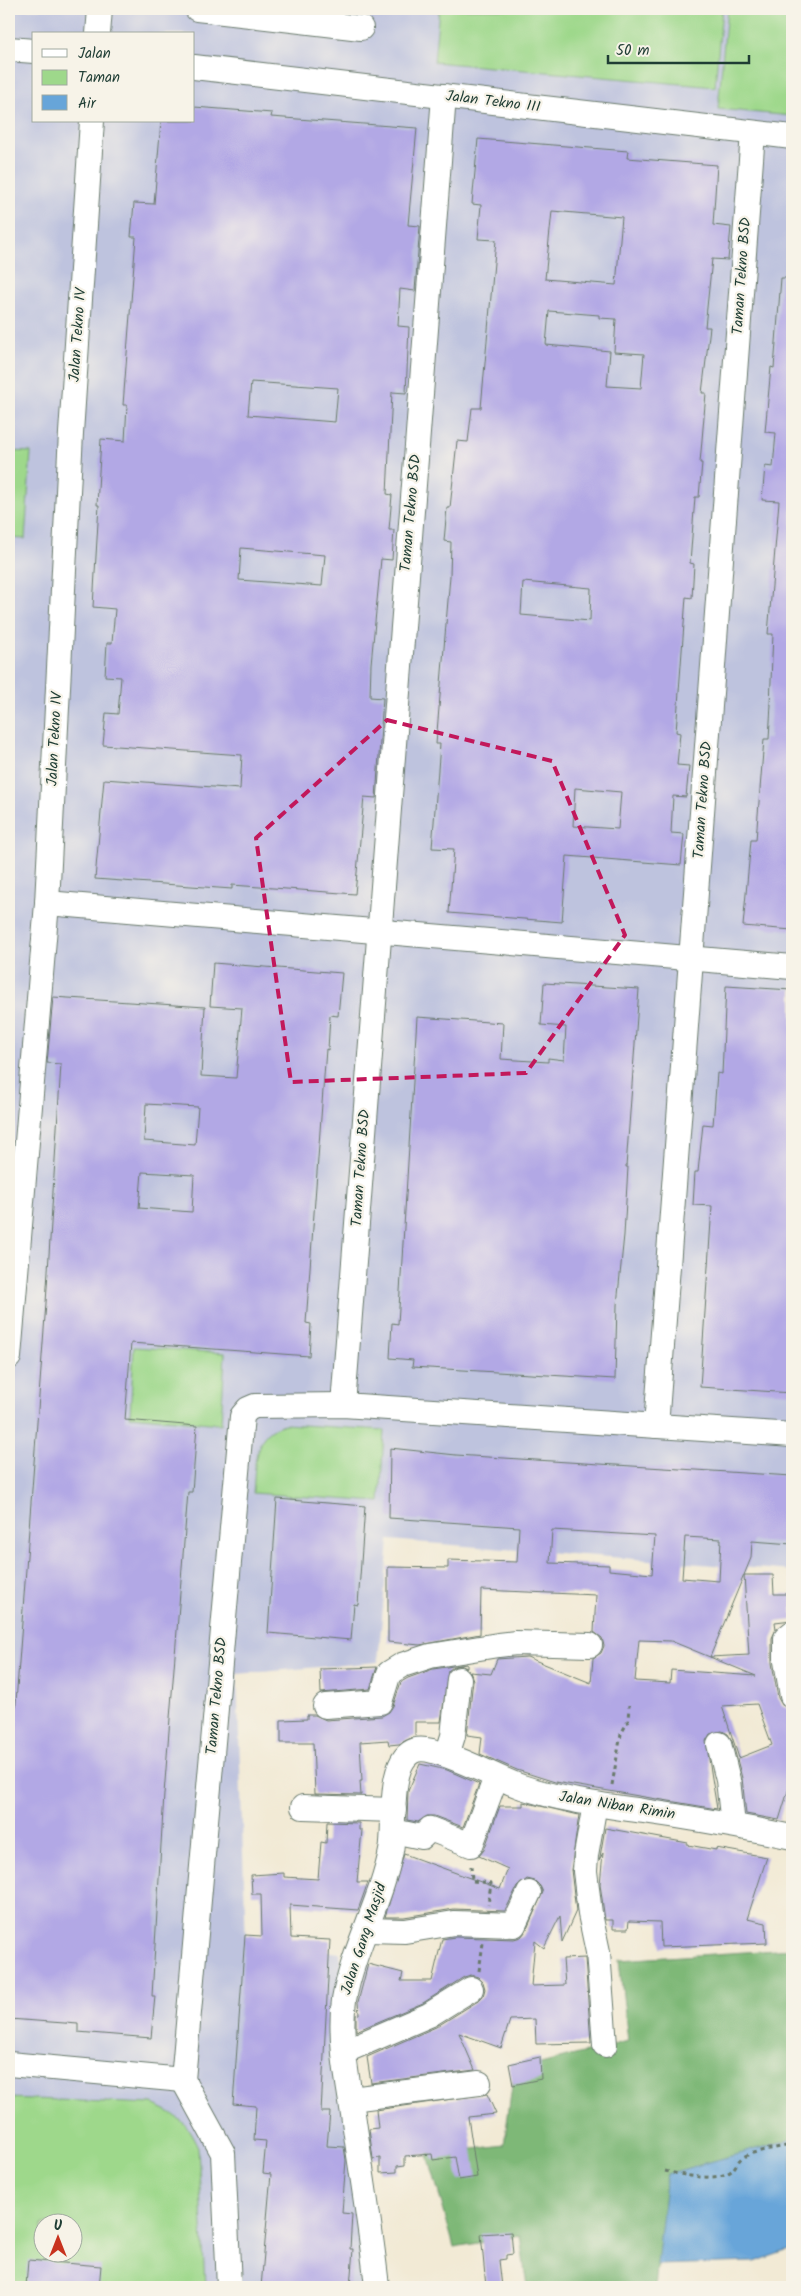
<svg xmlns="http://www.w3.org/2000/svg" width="801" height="2296" font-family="Kalam,sans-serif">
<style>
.industrial{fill:#bec3de;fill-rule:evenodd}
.green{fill:#9ed88b;stroke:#5e8a60;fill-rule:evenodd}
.forest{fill:#7eb877;stroke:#4e7a56}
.water{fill:#67a5d9;stroke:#437186}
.building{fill:#b2a8e5;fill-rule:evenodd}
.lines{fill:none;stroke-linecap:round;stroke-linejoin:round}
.minor-casing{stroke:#697a6c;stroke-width:26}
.path{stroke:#697a6c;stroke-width:3;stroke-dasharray:4 4;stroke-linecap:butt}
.minor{stroke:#fff;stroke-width:24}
.marked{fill:none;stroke:#c2185b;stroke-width:4;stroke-dasharray:10 6;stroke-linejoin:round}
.labels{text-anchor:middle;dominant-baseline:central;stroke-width:4.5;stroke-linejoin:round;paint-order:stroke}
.street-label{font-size:15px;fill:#1f3d34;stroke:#f7f3e8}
</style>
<rect width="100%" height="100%" fill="#f7f3e8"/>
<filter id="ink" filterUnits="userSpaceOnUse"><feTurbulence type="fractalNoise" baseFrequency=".02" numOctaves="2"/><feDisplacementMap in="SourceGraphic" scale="10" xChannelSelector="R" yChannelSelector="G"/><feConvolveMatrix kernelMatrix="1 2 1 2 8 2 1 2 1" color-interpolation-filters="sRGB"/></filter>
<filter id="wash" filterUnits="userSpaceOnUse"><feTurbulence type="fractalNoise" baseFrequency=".0096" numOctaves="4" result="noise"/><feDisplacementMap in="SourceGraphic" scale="20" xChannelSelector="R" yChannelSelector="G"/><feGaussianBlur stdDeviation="1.12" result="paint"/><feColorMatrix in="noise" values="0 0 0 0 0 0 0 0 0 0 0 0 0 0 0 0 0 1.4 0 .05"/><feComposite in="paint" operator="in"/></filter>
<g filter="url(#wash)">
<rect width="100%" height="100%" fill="#f2ead5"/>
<!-- industrial -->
<path class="industrial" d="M 9,9 L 727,9 L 718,109 L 792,116 L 792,1571 L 389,1540 L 378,1662 L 237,1674 L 246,1943 L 340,1953 L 352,2144 L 373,2287 L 9,2287 ZM 34,34 L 194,34 L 194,121 L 34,121 ZM 42,2224 L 72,2224 L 72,2254 L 42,2254 Z"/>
<!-- green -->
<g class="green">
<polygon points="439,9 722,9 715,87 434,62"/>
<polygon points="727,9 792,9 792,116 718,109"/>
<polygon points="9,451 31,452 25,539 9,538"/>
<polygon points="134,1347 225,1353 221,1424 130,1416"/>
<path d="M 285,1424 L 384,1430 L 380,1502 L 253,1493 C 256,1464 251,1433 285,1424 Z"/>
<path d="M 9,2098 L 152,2104 C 178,2115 186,2121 198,2147 L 205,2287 L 9,2287 ZM 42,2224 L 72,2224 L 72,2254 L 42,2254 Z"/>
</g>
<!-- forest -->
<polygon class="forest" points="792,1949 792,2139 667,2174 655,2287 527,2287 520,2236 454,2247 428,2155 504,2145 514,2071 628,2041 619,1960"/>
<!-- water -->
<polygon class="water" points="792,2139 792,2249 754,2262 657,2265 667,2174"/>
<g id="blocks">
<!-- building -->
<g class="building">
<path d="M 194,107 L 272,113 L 271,117 L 417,128 L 408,225 L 420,226 L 415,291 L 400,289 L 398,326 L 409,327 L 406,393 L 392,392 L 387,494 L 392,495 L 389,530 L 394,530 L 392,560 L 381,559 L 371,664 L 370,697 L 383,698 L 376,798 L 364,797 L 355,894 L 232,885 L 232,889 L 95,879 L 104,779 L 240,789 L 242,755 L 103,745 L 106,713 L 118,714 L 121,677 L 105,676 L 107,643 L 112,643 L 115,609 L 93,607 L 99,505 L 97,505 L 101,439 L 125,441 L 127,405 L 123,405 L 136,237 L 131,237 L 134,203 L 154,204 L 161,121 L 194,121 ZM 251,382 L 338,388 L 335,422 L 248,415 ZM 241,548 L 325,555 L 322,586 L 239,580 Z"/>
<path d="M 478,139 L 628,151 L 627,158 L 717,165 L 713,225 L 731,227 L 728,260 L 712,259 L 705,327 L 710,327 L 702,393 L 706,393 L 700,463 L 702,463 L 699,497 L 695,497 L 690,563 L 694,564 L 692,598 L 686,597 L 676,732 L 680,733 L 677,765 L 689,766 L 686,797 L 673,796 L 671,833 L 684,834 L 681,865 L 567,856 L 562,922 L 449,913 L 454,849 L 432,848 L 440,744 L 436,744 L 450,576 L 451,542 L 444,541 L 447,508 L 450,508 L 457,441 L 468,442 L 472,408 L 481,408 L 496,240 L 478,239 L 481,205 L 472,204 ZM 552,211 L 622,217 L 616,285 L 545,279 ZM 549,311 L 599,315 L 599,318 L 616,319 L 614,352 L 644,354 L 641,388 L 607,386 L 610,351 L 546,345 ZM 523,582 L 591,588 L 590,621 L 521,615 ZM 575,788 L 621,792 L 618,829 L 573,826 Z"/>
<polygon points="781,278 792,278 792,930 743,926 751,840 756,840 764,739 769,739 771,704 770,704 773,634 768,634 779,501 762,500 765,466 773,467 776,433 765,432 771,367 774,368"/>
<path d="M 213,963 L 342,973 L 338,1016 L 330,1015 L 328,1050 L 326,1049 L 306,1323 L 311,1324 L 309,1356 L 131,1343 L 125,1420 L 197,1426 L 192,1492 L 188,1492 L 164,1794 L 152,1996 L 155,1996 L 151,2038 L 78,2032 L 78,2024 L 9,2019 L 12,1953 L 9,1952 L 10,1782 L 46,1303 L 61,1064 L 47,1063 L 53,997 L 205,1007 L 201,1076 L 236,1078 L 242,1008 L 210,1006 ZM 146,1104 L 198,1107 L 195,1145 L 144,1141 ZM 142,1172 L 194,1175 L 192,1212 L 139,1208 Z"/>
<polygon points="544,983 639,989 626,1167 628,1167 624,1235 617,1305 615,1379 412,1367 413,1360 390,1358 392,1323 398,1324 417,1017 503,1023 501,1059 548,1062 548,1058 564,1060 566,1027 541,1025"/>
<polygon points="726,986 792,990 792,1393 700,1387 712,1206 693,1205 695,1172 698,1172 703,1124 713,1125 717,1073 722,1074"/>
<path d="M 390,1448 L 456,1455 L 792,1476 L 792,1544 L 752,1541 L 751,1558 L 744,1575 L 773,1575 L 774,1594 L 792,1594 L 792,1620 L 775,1622 L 776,1629 L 772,1638 L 772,1663 L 778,1698 L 782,1705 L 790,1709 L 792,1720 L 792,1778 L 779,1820 L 746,1814 L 742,1778 L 732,1741 L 728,1734 L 722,1731 L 710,1734 L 706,1741 L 717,1809 L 555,1782 L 517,1770 L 480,1754 L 482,1737 L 467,1735 L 473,1680 L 470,1672 L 491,1674 L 497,1659 L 527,1657 L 591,1683 L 593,1658 L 601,1653 L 604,1646 L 602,1638 L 594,1632 L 596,1595 L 481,1590 L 480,1634 L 420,1645 L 388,1642 L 388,1567 L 448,1568 L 448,1560 L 517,1562 L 519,1527 L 389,1518 ZM 552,1530 L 655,1536 L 652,1574 L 609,1570 L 609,1565 L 550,1563 ZM 685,1537 L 721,1539 L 719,1581 L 682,1578 ZM 744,1575 L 749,1655 L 710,1657 ZM 639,1640 L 671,1641 L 756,1676 L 671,1670 L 670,1683 L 635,1681 ZM 757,1704 L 772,1745 L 739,1758 L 722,1706 Z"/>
<polygon points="277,1499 365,1506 358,1605 354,1604 351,1640 268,1633"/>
<polygon points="467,1664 467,1668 460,1665 453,1667 448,1671 441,1722 415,1722 415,1736 399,1744 389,1745 388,1740 360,1742 362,1781 360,1781 361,1795 315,1794 313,1743 281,1743 281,1720 307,1719 307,1715 315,1715 326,1720 382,1716 389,1712 393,1706 401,1682 408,1678 433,1669"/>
<polygon points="377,1667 370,1689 321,1693 320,1669"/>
<polygon points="420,1764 447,1770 479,1784 463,1827 434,1816 427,1816 418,1822 407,1820 408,1791"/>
<polygon points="523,1802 579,1815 571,1870 576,1911 562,1942 560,1916 544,1948 535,1941 531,1986 565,1985 563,1959 585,1958 591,2043 536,2044 535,2019 510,2020 501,2048 459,2033 475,2070 371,2083 367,2057 436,2027 478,2001 483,1996 485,1989 483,1982 478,1977 471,1975 464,1977 423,2003 356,2031 356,2015 359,2014 358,2002 368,1964 403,1973 401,1981 432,1981 442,1939 455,1937 514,1939 521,1937 526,1931 543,1892 540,1886 535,1881 527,1879 517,1887 505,1911 454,1909 404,1917 385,1917 404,1854 500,1889 508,1869 479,1856 484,1850 500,1806 523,1806"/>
<polygon points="327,1822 359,1823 359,1830 362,1830 357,1882 368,1882 358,1910 290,1905 291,1938 330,1940 321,2112 330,2112 327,2146 344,2147 346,2160 342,2213 352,2214 350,2249 353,2249 350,2287 261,2287 271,2174 263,2173 266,2141 254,2140 256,2106 233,2104 245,1935 262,1936 261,1894 252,1894 251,1875 284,1873 284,1877 318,1879 321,1842 326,1843"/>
<polygon points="605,1828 688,1843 688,1845 716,1850 716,1848 767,1857 747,1919 766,1923 767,1943 661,1947 660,1922 629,1921 628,1929 613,1929 613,1920 605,1920 600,1884 603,1853 599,1860 600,1857"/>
<polygon points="540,2057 541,2079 513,2085 509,2064"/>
<polygon points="487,2094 496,2114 468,2117 477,2177 459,2180 455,2157 433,2160 432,2154 405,2156 405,2165 397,2166 397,2172 380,2173 380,2158 373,2159 369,2129 378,2128 376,2110"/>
<polygon points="511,2232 513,2254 506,2255 506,2259 499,2260 502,2287 486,2287 481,2234"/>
<polygon points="28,2260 101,2266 99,2287 26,2287"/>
</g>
</g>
</g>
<g filter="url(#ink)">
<use href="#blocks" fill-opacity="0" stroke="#697a6c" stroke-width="1"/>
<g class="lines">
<defs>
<g id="minor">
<polyline points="197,9 361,28"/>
<polyline points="98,34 100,9"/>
<polyline points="9,49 34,51"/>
<polyline points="194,67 792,137"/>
<polyline points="47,903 792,967"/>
<polyline points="9,1357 47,903 71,433 92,121"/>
<polyline points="343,1405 444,96"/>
<polyline points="656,1426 753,133"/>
<polyline points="792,1633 786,1638 786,1661 792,1696"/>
<polyline points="325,1706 380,1702 389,1673 402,1665 430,1656 498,1645 516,1643 590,1645"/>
<polyline points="719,1744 728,1780 733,1825"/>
<polyline points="447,1755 453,1736 459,1679"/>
<polyline points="595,1804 586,1855 585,1871 590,1914 598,1952 605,2045"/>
<polyline points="303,1807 394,1810"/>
<polyline points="393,1831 422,1837 430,1829 471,1845 496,1777"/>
<polyline points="367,1930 405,1931 454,1923 514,1925 529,1893"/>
<polyline points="345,2051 429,2015 471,1989"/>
<polyline points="9,2064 183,2080 242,1416 248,1409 255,1406 343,1405 792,1435"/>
<polyline points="183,2080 223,2153 229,2287"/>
<polyline points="351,2099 479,2083"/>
<path d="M 377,2287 C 371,2229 361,2171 353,2114 C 347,2078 339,2036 344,2000 C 353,1949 381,1902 391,1851 C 396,1827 386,1759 416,1750 C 436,1744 499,1780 522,1787 C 561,1800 602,1805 643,1811 C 693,1818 743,1827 792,1837"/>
</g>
</defs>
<!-- minor casing -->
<use href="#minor" class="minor-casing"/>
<!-- path -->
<g class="path">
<polyline points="612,1785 621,1734 628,1721 629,1705"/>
<polyline points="471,1866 472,1881 491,1883 488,1905"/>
<polyline points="479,1971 483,1943"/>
<path d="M 665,2171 C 681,2175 715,2182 730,2172 C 736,2168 737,2161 743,2157 C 757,2150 777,2148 792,2145"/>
<polyline points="791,2287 792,2265"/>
</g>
<!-- minor -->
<use href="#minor" class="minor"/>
</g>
</g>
<!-- marked area -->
<path class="marked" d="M 387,720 L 552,761 L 625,935 L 526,1073 L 291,1082 L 256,838 Z"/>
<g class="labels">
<!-- street labels -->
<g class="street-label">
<text transform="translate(493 102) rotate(7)">Jalan Tekno III</text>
<text transform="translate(742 276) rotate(-86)">Taman Tekno BSD</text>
<text transform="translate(78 335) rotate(-86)">Jalan Tekno IV</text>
<text transform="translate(411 513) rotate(-85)">Taman Tekno BSD</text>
<text transform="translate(55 739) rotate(-87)">Jalan Tekno IV</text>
<text transform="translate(703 800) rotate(-86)">Taman Tekno BSD</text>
<text transform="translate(361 1168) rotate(-86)">Taman Tekno BSD</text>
<text transform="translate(217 1696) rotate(-85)">Taman Tekno BSD</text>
<text transform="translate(617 1806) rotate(9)">Jalan Niban Rimin</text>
<text transform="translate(364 1939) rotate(-72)">Jalan Gang Masjid</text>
</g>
</g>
<!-- margin -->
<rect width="801" height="2296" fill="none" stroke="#f7f3e8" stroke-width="30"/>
<!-- legend -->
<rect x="32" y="32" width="162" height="90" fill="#f7f3e8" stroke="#a1aaa0"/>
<rect x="42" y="49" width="25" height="8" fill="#ffffff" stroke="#a1aaa0"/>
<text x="78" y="58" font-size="15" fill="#1f3d34">Jalan</text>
<rect x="42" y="70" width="25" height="15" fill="#9ed88b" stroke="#a1aaa0"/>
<text x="78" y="82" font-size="15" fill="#1f3d34">Taman</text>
<rect x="42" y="95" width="25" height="15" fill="#67a5d9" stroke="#a1aaa0"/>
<text x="78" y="108" font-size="15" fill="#1f3d34">Air</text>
<!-- north arrow -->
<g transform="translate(58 2238)"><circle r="24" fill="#f7f3e8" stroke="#a1aaa0"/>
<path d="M0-4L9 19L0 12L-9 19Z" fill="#c8321e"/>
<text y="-8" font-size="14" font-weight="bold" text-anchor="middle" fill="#1f3d34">U</text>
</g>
<!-- scale -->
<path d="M608 55v8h141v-8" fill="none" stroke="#1f3d34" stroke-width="2.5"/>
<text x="616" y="55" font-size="15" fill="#1f3d34" stroke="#f7f3e8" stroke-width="4" paint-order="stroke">50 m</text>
</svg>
